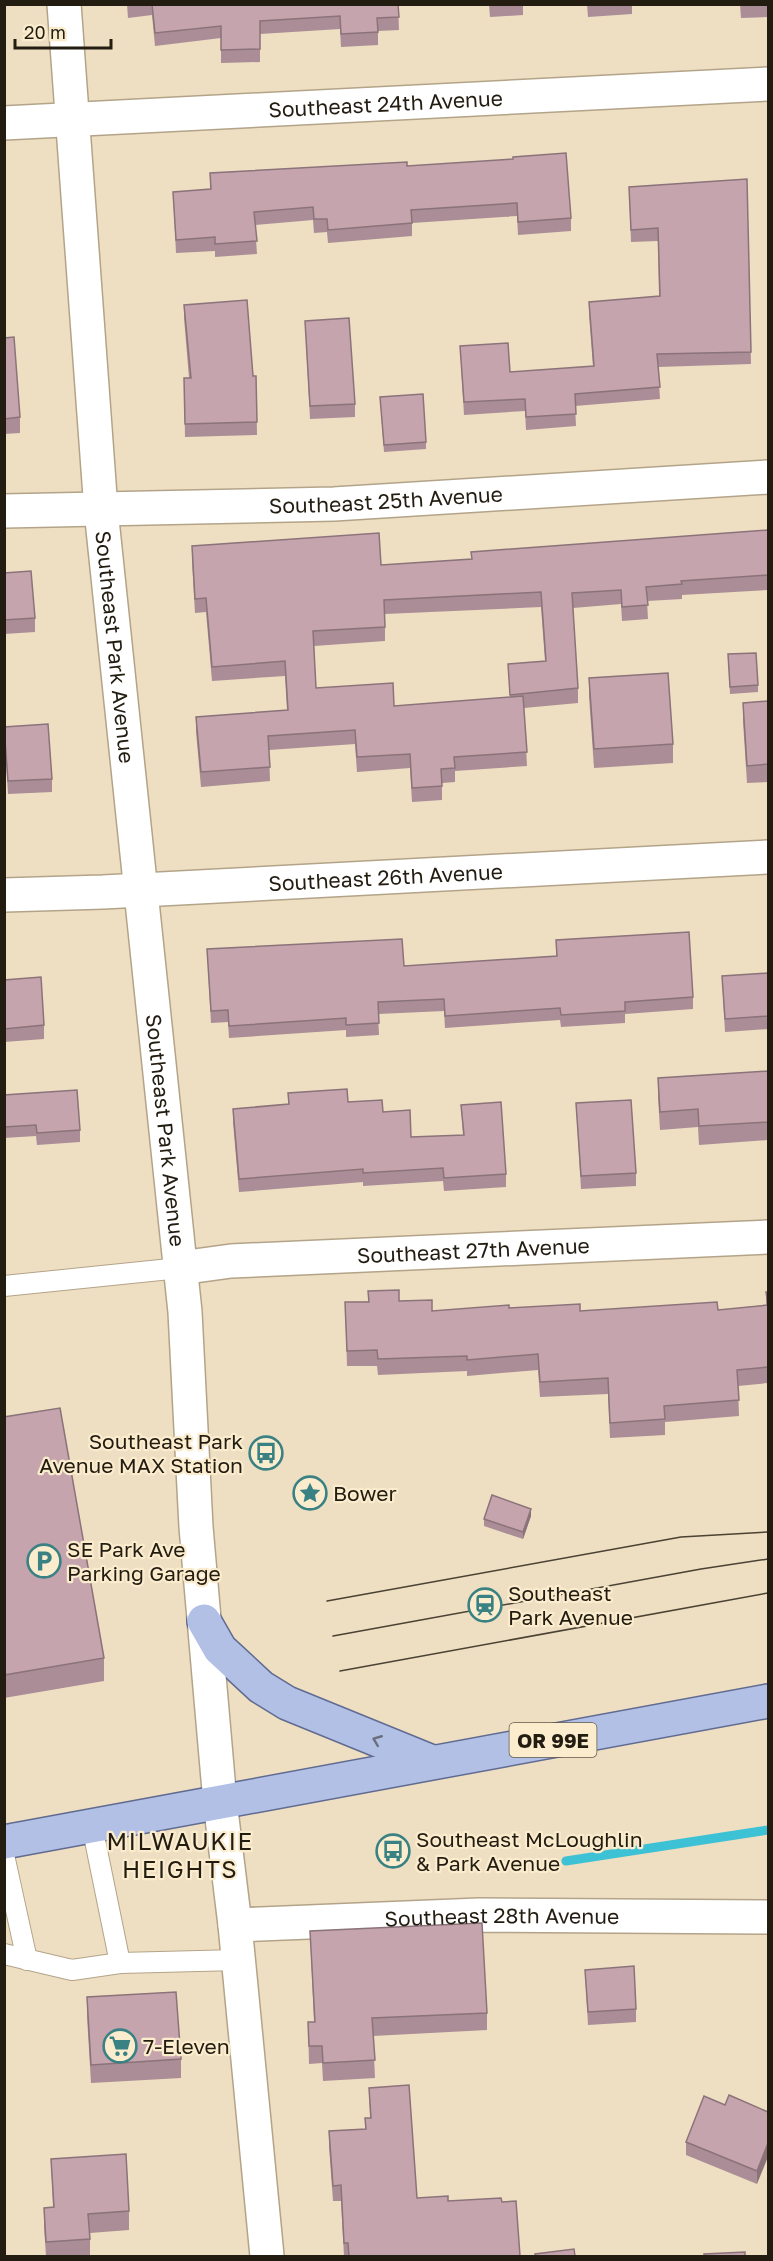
<svg xmlns="http://www.w3.org/2000/svg" width="773" height="2261" font-family="'Golos Text',sans-serif">
<style>
.lines{fill:none;stroke-linecap:round;stroke-linejoin:round}
.stream{stroke:#3dc1d4;stroke-width:9}
.service-casing{stroke:#b3a489;stroke-width:22}
.minor-casing{stroke:#b3a489;stroke-width:36}
.tertiary-casing{stroke:#b3a489;stroke-width:36}
.secondary-casing{stroke:#b3a489;stroke-width:36}
.primary-casing{stroke:#606b91;stroke-width:36}
.service{stroke:#fff;stroke-width:20}
.minor{stroke:#fff;stroke-width:33}
.tertiary{stroke:#fff;stroke-width:33}
.secondary{stroke:#fff;stroke-width:33}
.primary{stroke:#b3c0e6;stroke-width:33}
.tram{stroke:#4a4233;stroke-width:1.5}
.wall{fill:#aa8d96;fill-rule:evenodd}
.shaded-wall{fill:#8b737a}
.building{fill:#c6a4ae;stroke:#8b737a;stroke-width:1.5}
.oneway{stroke:#6a6e7c}
.labels{text-anchor:middle;dominant-baseline:central;stroke-width:4.5;stroke-linejoin:round;paint-order:stroke}
.shield{fill:#fbecce;stroke:#635a4a;stroke-width:1.5}
.shield-label{font-size:20px;font-weight:bold;fill:#221c11}
.street-label{font-size:21px;fill:#221c11;stroke:#fbecce}
.poi-label{font-size:21px;fill:#221c11;stroke:#fbecce;text-anchor:start}
.quarter-label{font-size:24px;letter-spacing:1.5px;fill:#221c11;stroke:#fbecce}
</style>
<rect width="100%" height="100%" fill="#eedec2"/>
<g class="lines">
<!-- stream -->
<polyline class="stream" points="566,1861 768,1830"/>
<defs>
<g id="service">
<polyline points="4,1286 180,1268"/>
<polyline points="92,1826 120,1963"/>
<polyline points="4,1855 27,1960"/>
<polyline points="4,1954 72,1970 120,1963 238,1960"/>
</g>
<g id="minor">
<path id="s1" d="M 4,123 L 768,84"/>
<path id="s2" d="M 4,511 L 334,504 L 768,477"/>
<path id="s3" d="M 4,895 L 103,892 L 768,857"/>
<path id="s4" d="M 180,1268 L 231,1261 L 768,1237"/>
<path id="s5" d="M 235,1925 L 479,1915 L 768,1917"/>
</g>
<g id="tertiary">
<path id="s6" d="M 64,4 L 101,510 L 185,1312 L 196,1527 L 220,1802"/>
</g>
<polyline id="secondary" points="220,1802 235,1925 267,2256"/>
<g id="primary">
<polyline points="204,1621 220,1649 261,1687 287,1703 432,1762"/>
<polyline points="4,1842 768,1701"/>
</g>
</defs>
<!-- service casing -->
<use href="#service" class="service-casing"/>
<!-- minor casing -->
<use href="#minor" class="minor-casing"/>
<!-- tertiary casing -->
<use href="#tertiary" class="tertiary-casing"/>
<!-- secondary casing -->
<use href="#secondary" class="secondary-casing"/>
<!-- primary casing -->
<use href="#primary" class="primary-casing"/>
<!-- service -->
<use href="#service" class="service"/>
<!-- minor -->
<use href="#minor" class="minor"/>
<!-- tertiary -->
<use href="#tertiary" class="tertiary"/>
<!-- secondary -->
<use href="#secondary" class="secondary"/>
<!-- primary -->
<use href="#primary" class="primary"/>
<!-- tram -->
<g class="tram">
<polyline points="327,1601 681,1537 768,1532"/>
<polyline points="333,1636 701,1569 768,1559"/>
<polyline points="340,1671 768,1593"/>
</g>
</g>
<!-- wall -->
<g class="wall">
<polygon points="127,4 398,4 399,30 378,31 378,45 341,47 340,29 260,34 260,62 221,63 221,38 155,46 152,15 128,18"/>
<polygon points="489,4 523,4 523,15 490,17"/>
<polygon points="587,4 632,4 632,14 588,17"/>
<polygon points="740,4 768,4 768,17 741,18"/>
<polygon points="407,166 571,218 571,231 518,235 517,216 412,223 412,236 328,243 327,232 314,233 313,220 255,225 257,254 215,257 215,251 176,253 173,192 210,190 210,173"/>
<polygon points="747,179 751,364 658,367 660,399 575,406 576,426 526,430 525,411 464,415 460,346 510,372 593,367 589,314 589,302 659,296 658,241 631,242 629,187"/>
<polygon points="184,305 253,376 256,376 257,435 185,437 184,378 189,378 184,318"/>
<polygon points="305,321 355,404 355,417 310,419"/>
<polygon points="4,338 20,417 20,433 4,434"/>
<polygon points="380,397 426,442 426,449 384,452"/>
<path d="M 768,530 L 768,590 L 682,595 L 682,599 L 647,601 L 648,619 L 622,621 L 621,604 L 573,608 L 578,688 L 578,703 L 524,708 L 527,766 L 455,771 L 455,782 L 442,783 L 442,800 L 412,802 L 410,768 L 357,772 L 355,744 L 269,750 L 270,781 L 201,787 L 196,732 L 196,717 L 287,710 L 285,676 L 212,681 L 206,612 L 195,613 L 192,561 L 192,546 L 381,565 L 471,559 ZM 541,607 L 545,661 L 508,664 L 510,697 L 394,706 L 316,688 L 314,646 L 385,641 L 385,614 Z"/>
<polygon points="4,573 35,618 35,632 4,634"/>
<polygon points="728,654 758,685 758,692 730,694"/>
<polygon points="589,678 673,744 673,763 594,768 589,696"/>
<polygon points="768,701 768,782 747,783 743,721 743,703"/>
<polygon points="4,727 52,779 52,792 8,794"/>
<polygon points="556,940 693,997 693,1009 625,1014 625,1023 561,1027 560,1020 445,1028 444,1011 378,1014 379,1035 346,1037 346,1030 229,1038 228,1022 211,1023 207,949 404,966 556,956"/>
<polygon points="768,973 768,1029 725,1032 722,976"/>
<polygon points="4,980 44,1025 44,1039 4,1042"/>
<polygon points="768,1071 768,1140 699,1145 698,1127 660,1130 658,1096 658,1078"/>
<polygon points="288,1093 348,1102 383,1112 411,1137 463,1135 461,1105 506,1174 506,1187 444,1191 443,1181 363,1186 363,1182 239,1192 233,1122 233,1109 288,1104"/>
<polygon points="4,1095 80,1130 80,1142 37,1145 36,1136 4,1138"/>
<polygon points="576,1103 636,1173 636,1186 581,1189"/>
<polygon points="766,1292 768,1292 768,1383 738,1386 739,1416 665,1422 665,1435 610,1438 608,1394 540,1397 538,1370 467,1376 467,1371 378,1375 377,1366 347,1366 345,1302 399,1301 432,1311 509,1308 580,1311 718,1310 766,1305"/>
<polygon points="4,1417 104,1658 104,1681 4,1698"/>
<polygon points="531,1516 523,1539 484,1526 484,1519"/>
<polygon points="310,1931 487,2013 487,2030 373,2036 375,2078 323,2081 322,2063 309,2064 308,2022 314,2022"/>
<polygon points="585,1970 636,2009 636,2022 588,2025"/>
<polygon points="87,1997 181,2059 181,2078 91,2083 87,2016"/>
<polygon points="369,2088 417,2198 448,2201 502,2202 520,2256 344,2256 341,2201 333,2201 329,2146 329,2131 365,2129 365,2118 370,2118"/>
<polygon points="725,2105 768,2112 757,2184 686,2155 686,2142"/>
<polygon points="51,2159 129,2211 129,2230 90,2233 90,2256 46,2256 44,2226 44,2208 53,2207"/>
</g>
<!-- shaded-wall -->
<g class="shaded-wall">
<polygon points="531,1509 531,1516 523,1539 523,1532"/>
<polygon points="768,2143 768,2157 757,2184 757,2171"/>
</g>
<!-- building -->
<g class="building">
<polygon points="152,4 398,4 399,17 377,18 378,32 341,34 340,16 260,21 260,49 221,50 221,26 155,33"/>
<polygon points="566,153 571,218 518,222 517,203 411,210 412,223 328,230 327,219 314,219 313,207 254,212 257,241 215,244 215,237 176,240 173,192 211,189 210,173 407,162 407,166 513,159 513,157"/>
<polygon points="747,179 751,352 657,354 660,387 575,394 576,414 526,417 525,399 464,402 460,346 508,343 510,372 594,366 589,302 660,296 658,228 631,230 629,187"/>
<polygon points="247,300 253,376 256,376 257,422 185,424 184,378 191,378 184,305"/>
<polygon points="349,318 355,404 310,406 305,321"/>
<polygon points="14,337 20,417 4,419 4,338"/>
<polygon points="423,394 426,442 384,445 380,397"/>
<polygon points="768,530 768,575 681,581 682,584 646,587 648,605 622,607 621,590 572,593 578,688 510,695 508,664 546,661 541,592 384,600 385,627 313,631 316,688 393,683 394,706 523,696 527,752 454,757 455,768 441,769 442,786 412,788 410,754 357,757 355,730 268,736 270,767 201,772 196,717 288,710 285,661 212,667 206,598 195,599 192,546 379,533 381,565 472,559 471,552"/>
<polygon points="31,571 35,618 4,620 4,573"/>
<polygon points="756,653 758,685 730,687 728,654"/>
<polygon points="668,673 673,744 594,749 589,678"/>
<polygon points="768,701 768,764 747,766 743,703"/>
<polygon points="48,724 52,779 8,781 4,727"/>
<polygon points="689,932 693,997 625,1002 625,1011 561,1015 560,1008 445,1016 444,999 378,1002 379,1023 346,1025 346,1018 229,1026 228,1010 211,1011 207,949 402,939 404,966 557,956 556,940"/>
<polygon points="768,973 768,1016 725,1019 722,976"/>
<polygon points="41,977 44,1025 4,1029 4,980"/>
<polygon points="768,1071 768,1122 699,1126 698,1109 660,1112 658,1078"/>
<polygon points="347,1089 348,1102 382,1100 383,1112 410,1110 411,1137 464,1135 461,1105 501,1102 506,1174 444,1178 443,1168 363,1173 363,1169 239,1179 233,1109 289,1104 288,1093"/>
<polygon points="77,1090 80,1130 37,1133 36,1125 4,1127 4,1095"/>
<polygon points="631,1100 636,1173 581,1176 576,1103"/>
<polygon points="399,1290 399,1301 432,1300 432,1311 509,1305 509,1308 580,1304 580,1311 717,1302 718,1310 768,1305 766,1292 768,1292 768,1367 737,1370 739,1400 664,1406 665,1419 610,1423 608,1378 540,1382 538,1354 467,1360 467,1356 378,1359 377,1350 347,1351 345,1302 369,1302 368,1291"/>
<polygon points="60,1408 104,1658 4,1675 4,1417"/>
<polygon points="492,1495 531,1509 523,1532 484,1519"/>
<polygon points="482,1923 487,2013 372,2018 375,2060 323,2063 322,2046 309,2046 308,2022 315,2022 310,1931"/>
<polygon points="634,1966 636,2009 588,2012 585,1970"/>
<polygon points="176,1992 181,2059 91,2065 87,1997"/>
<polygon points="409,2085 417,2198 448,2196 448,2201 501,2198 502,2202 516,2201 520,2256 349,2256 348,2243 344,2243 341,2185 333,2186 329,2131 366,2129 365,2118 371,2118 369,2088"/>
<polygon points="729,2095 768,2112 768,2143 757,2171 686,2142 704,2096 725,2105"/>
<polygon points="126,2154 129,2211 88,2214 90,2239 46,2242 44,2208 54,2207 51,2159"/>
<polygon points="574,2249 575,2256 535,2256 535,2254"/>
<polygon points="745,2252 745,2256 704,2256 704,2254"/>
</g>
<!-- one-way arrows -->
<defs><path id="oneway-chevron" d="M-2-3.5L2.5 0L-2 3.5" fill="none" stroke-width="1.6" stroke-linecap="round" stroke-linejoin="round" transform="scale(1.5)"/></defs>
<use class="oneway" href="#oneway-chevron" transform="translate(377 1740) rotate(-158)"/>
<!-- icons -->
<defs>
<symbol id="bus-ring" viewBox="-11 -11 22 22"><circle r="9.5" fill="#fbecce" stroke="#398183" stroke-width="1.5"/><path d="M-5-6H5V4H4V6H2V4H-2V6H-4V4H-5ZM-3.5-4V0h7V-4ZM-3.5 1.2v1.5H-2V1.2ZM2 1.2v1.5H3.5V1.2Z" fill="#398183"/></symbol>
<symbol id="sight-ring" viewBox="-11 -11 22 22"><circle r="9.5" fill="#fbecce" stroke="#398183" stroke-width="1.5"/><path d="M0-6L1.8-2.2L6-1.7L2.9 1.2L3.7 5.4L0 3.3L-3.7 5.4L-2.9 1.2L-6-1.7L-1.8-2.2Z" fill="#398183"/></symbol>
<symbol id="parking-ring" viewBox="-11 -11 22 22"><circle r="9.5" fill="#fbecce" stroke="#398183" stroke-width="1.5"/><path d="M-3.5-5.5H1a3.5 3.5 0 0 1 0 7H-1V5.5H-3.5ZM-1-3.4V-.6H.8a1.4 1.4 0 0 0 0-2.8Z" fill="#398183"/></symbol>
<symbol id="station-ring" viewBox="-11 -11 22 22"><circle r="9.5" fill="#fbecce" stroke="#398183" stroke-width="1.5"/><path d="M-3-6H3Q5-6 5-4V2Q5 4 3 4L4.5 6H3L1.5 4h-3L-3 6H-4.5L-3 4Q-5 4-5 2V-4Q-5-6-3-6ZM-3.5-4v3h7v-3ZM-3.5 1v1.5H-2V1ZM2 1v1.5H3.5V1Z" fill="#398183"/></symbol>
<symbol id="supermarket-ring" viewBox="-11 -11 22 22"><circle r="9.5" fill="#fbecce" stroke="#398183" stroke-width="1.5"/><path d="M-6-5.5h2.5l.6 2H6L4.5 2H-2.5L-4.4-4H-6ZM-1.5 3.2a1.3 1.3 0 1 0 .1 0ZM3 3.2a1.3 1.3 0 1 0 .1 0Z" fill="#398183"/></symbol>
</defs>
<g fill-rule="evenodd">
<use href="#bus-ring" x="247" y="1434" width="38" height="38"/>
<use href="#sight-ring" x="291" y="1474" width="38" height="38"/>
<use href="#parking-ring" x="25" y="1542" width="38" height="38"/>
<use href="#station-ring" x="466" y="1586" width="38" height="38"/>
<use href="#bus-ring" x="374" y="1832" width="38" height="38"/>
<use href="#supermarket-ring" x="101" y="2027" width="38" height="38"/>
</g>
<g class="labels">
<!-- shield labels -->
<rect class="shield" x="509.5" y="1723" width="87" height="34" rx="4.5"/>
<g class="shield-label">
<text x="553" y="1740">OR 99E</text>
</g>
<!-- street labels -->
<g class="street-label">
<text stroke="none"><textPath href="#s1" startOffset="382">Southeast 24th Avenue</textPath></text>
<text stroke="none"><textPath href="#s2" startOffset="382">Southeast 25th Avenue</textPath></text>
<text stroke="none"><textPath href="#s6" startOffset="645">Southeast Park Avenue</textPath></text>
<text stroke="none"><textPath href="#s3" startOffset="382">Southeast 26th Avenue</textPath></text>
<text stroke="none"><textPath href="#s6" startOffset="1131">Southeast Park Avenue</textPath></text>
<text stroke="none"><textPath href="#s4" startOffset="294">Southeast 27th Avenue</textPath></text>
<text stroke="none"><textPath href="#s5" startOffset="267">Southeast 28th Avenue</textPath></text>
</g>
<!-- poi labels -->
<g class="poi-label">
<text x="243" y="1441" text-anchor="end">Southeast Park<tspan x="243" dy="24">Avenue MAX Station</tspan></text>
<text x="333" y="1493">Bower</text>
<text x="67" y="1549">SE Park Ave<tspan x="67" dy="24">Parking Garage</tspan></text>
<text x="508" y="1593">Southeast<tspan x="508" dy="24">Park Avenue</tspan></text>
<text x="416" y="1839">Southeast McLoughlin<tspan x="416" dy="24">&amp; Park Avenue</tspan></text>
<text x="143" y="2046">7-Eleven</text>
</g>
<!-- quarter labels -->
<g class="quarter-label">
<text x="180" y="1840">MILWAUKIE<tspan x="180" dy="28">HEIGHTS</tspan></text>
</g>
</g>
<!-- border -->
<rect width="773" height="2261" fill="none" stroke="#221c11" stroke-width="12"/>
<!-- scale -->
<path d="M15 39v9h96v-9" fill="none" stroke="#221c11" stroke-width="3"/>
<text x="24" y="39" font-size="18" fill="#221c11" stroke="#fbecce" stroke-width="4.5" paint-order="stroke">20 m</text>
</svg>
